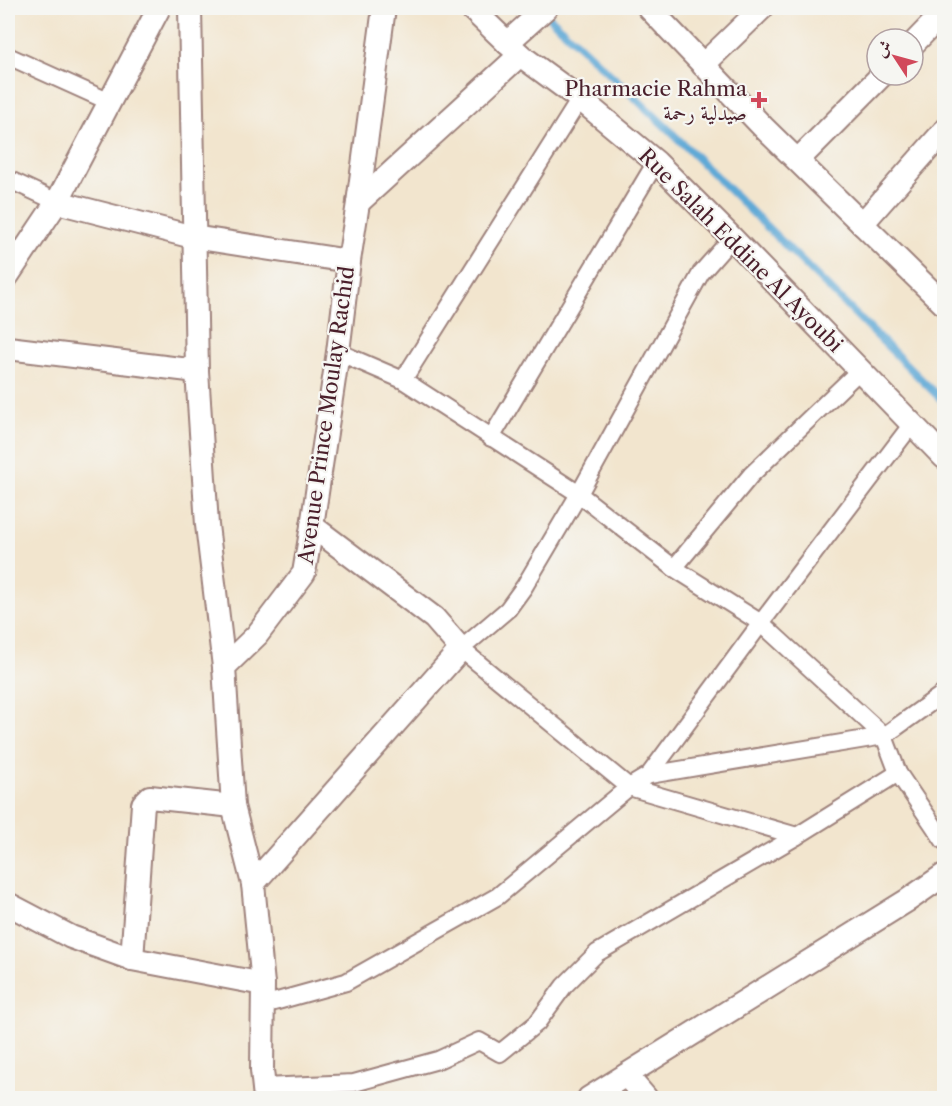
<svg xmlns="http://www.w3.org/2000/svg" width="952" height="1106" font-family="'Libre Caslon Text',Amiri,serif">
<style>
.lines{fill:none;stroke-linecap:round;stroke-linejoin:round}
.stream{stroke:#5ea9d6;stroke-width:8}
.pedestrian-casing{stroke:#9e827c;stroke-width:20}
.minor-casing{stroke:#9e827c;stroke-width:26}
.pedestrian{stroke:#fff;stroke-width:16}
.minor{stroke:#fff;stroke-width:22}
.poi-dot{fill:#d1495b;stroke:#f6f6f2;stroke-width:2}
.labels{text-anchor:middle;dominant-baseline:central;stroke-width:4.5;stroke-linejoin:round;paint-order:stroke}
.poi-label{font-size:21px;fill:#4a1f2b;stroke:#f6f6f2;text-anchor:end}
.street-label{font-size:21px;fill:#4a1f2b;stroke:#f6f6f2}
</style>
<rect width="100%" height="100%" fill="#f6f6f2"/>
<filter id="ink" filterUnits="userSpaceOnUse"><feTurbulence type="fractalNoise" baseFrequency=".0167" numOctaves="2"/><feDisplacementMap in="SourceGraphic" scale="12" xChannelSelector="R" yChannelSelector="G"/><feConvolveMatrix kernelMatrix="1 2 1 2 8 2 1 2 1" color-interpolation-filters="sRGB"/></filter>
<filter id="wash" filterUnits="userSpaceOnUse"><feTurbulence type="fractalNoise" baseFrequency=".008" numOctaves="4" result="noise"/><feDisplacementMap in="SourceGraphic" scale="24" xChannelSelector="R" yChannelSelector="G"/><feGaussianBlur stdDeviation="1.35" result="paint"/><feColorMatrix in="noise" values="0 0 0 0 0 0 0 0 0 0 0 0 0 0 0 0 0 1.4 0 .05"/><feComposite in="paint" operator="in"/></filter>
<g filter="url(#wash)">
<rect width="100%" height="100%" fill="#f2e5ce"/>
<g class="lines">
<!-- stream -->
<polyline class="stream" points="545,13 666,127 944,402"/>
</g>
</g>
<g filter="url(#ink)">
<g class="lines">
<defs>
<g id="pedestrian">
<polyline points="8,56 110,102"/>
<polyline points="8,179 57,202"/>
<polyline points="732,238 701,273 579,494 524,587 508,609 461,649 629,787 797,836"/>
<polyline points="338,352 403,380 579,494 674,568 761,623 884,736 898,773 944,841"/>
<polyline points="403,380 580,99"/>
<polyline points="491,438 656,162"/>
<polyline points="674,568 751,475 860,370"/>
<polyline points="649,775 884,736 944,693"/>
<polyline points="263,1005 346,982 498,896 629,787 649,775 761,623 912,424"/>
<polyline points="264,1087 354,1083 438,1060 479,1041 500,1053 537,1023 564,986 597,953 797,836 898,773"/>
</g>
<g id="minor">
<polyline points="190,8 197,371 207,525 224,667"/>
<polyline points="471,8 520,55 580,99 656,162 732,238 944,457"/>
<polyline points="649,8 763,127 944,304"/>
<polyline points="507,43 546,8"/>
<polyline points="913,44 944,12"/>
<polyline points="703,65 762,8"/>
<polyline points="798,160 882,75"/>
<polyline points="57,202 193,237 349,261"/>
<polyline points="358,203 520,55"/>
<polyline points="862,224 944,131"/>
<polyline points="8,275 57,202 159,8"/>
<polyline points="8,348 197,371"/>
<polyline points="253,884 461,649 434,618 312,526"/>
<polyline points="8,904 71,937 132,959 263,984"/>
<polyline points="132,959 143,804 150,797 233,806"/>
<polyline points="626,1075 646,1098"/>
<polyline points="265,1098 262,1070 263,984 253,884 233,806 224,667 257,635 304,573 312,526 338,352 349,261 358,203 384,8"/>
<polyline points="589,1098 908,900 944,875"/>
</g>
</defs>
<!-- pedestrian casing -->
<use href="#pedestrian" class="pedestrian-casing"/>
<!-- minor casing -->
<use href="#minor" class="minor-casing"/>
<!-- pedestrian -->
<use href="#pedestrian" class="pedestrian"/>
<!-- minor -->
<use href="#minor" class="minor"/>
</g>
</g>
<!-- markers -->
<path class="poi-dot" d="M756 91h6v6h6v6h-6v6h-6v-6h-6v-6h6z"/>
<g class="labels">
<!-- poi labels -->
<g class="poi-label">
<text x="747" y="88">Pharmacie Rahma<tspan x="747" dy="24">صيدلية رحمة</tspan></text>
</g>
<!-- street labels -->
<g class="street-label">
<text transform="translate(741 250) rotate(45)">Rue Salah Eddine Al Ayoubi</text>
<text transform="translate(326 415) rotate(-82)">Avenue Prince Moulay Rachid</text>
</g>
</g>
<!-- margin -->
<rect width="952" height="1106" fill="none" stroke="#f6f6f2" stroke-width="30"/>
<!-- north arrow -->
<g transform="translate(895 57) rotate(306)"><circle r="28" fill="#f6f6f2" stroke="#b1a0a2" stroke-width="1.5"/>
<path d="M0-4.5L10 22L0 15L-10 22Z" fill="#d1495b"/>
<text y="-9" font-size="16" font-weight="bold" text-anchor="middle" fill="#4a1f2b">ش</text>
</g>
</svg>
